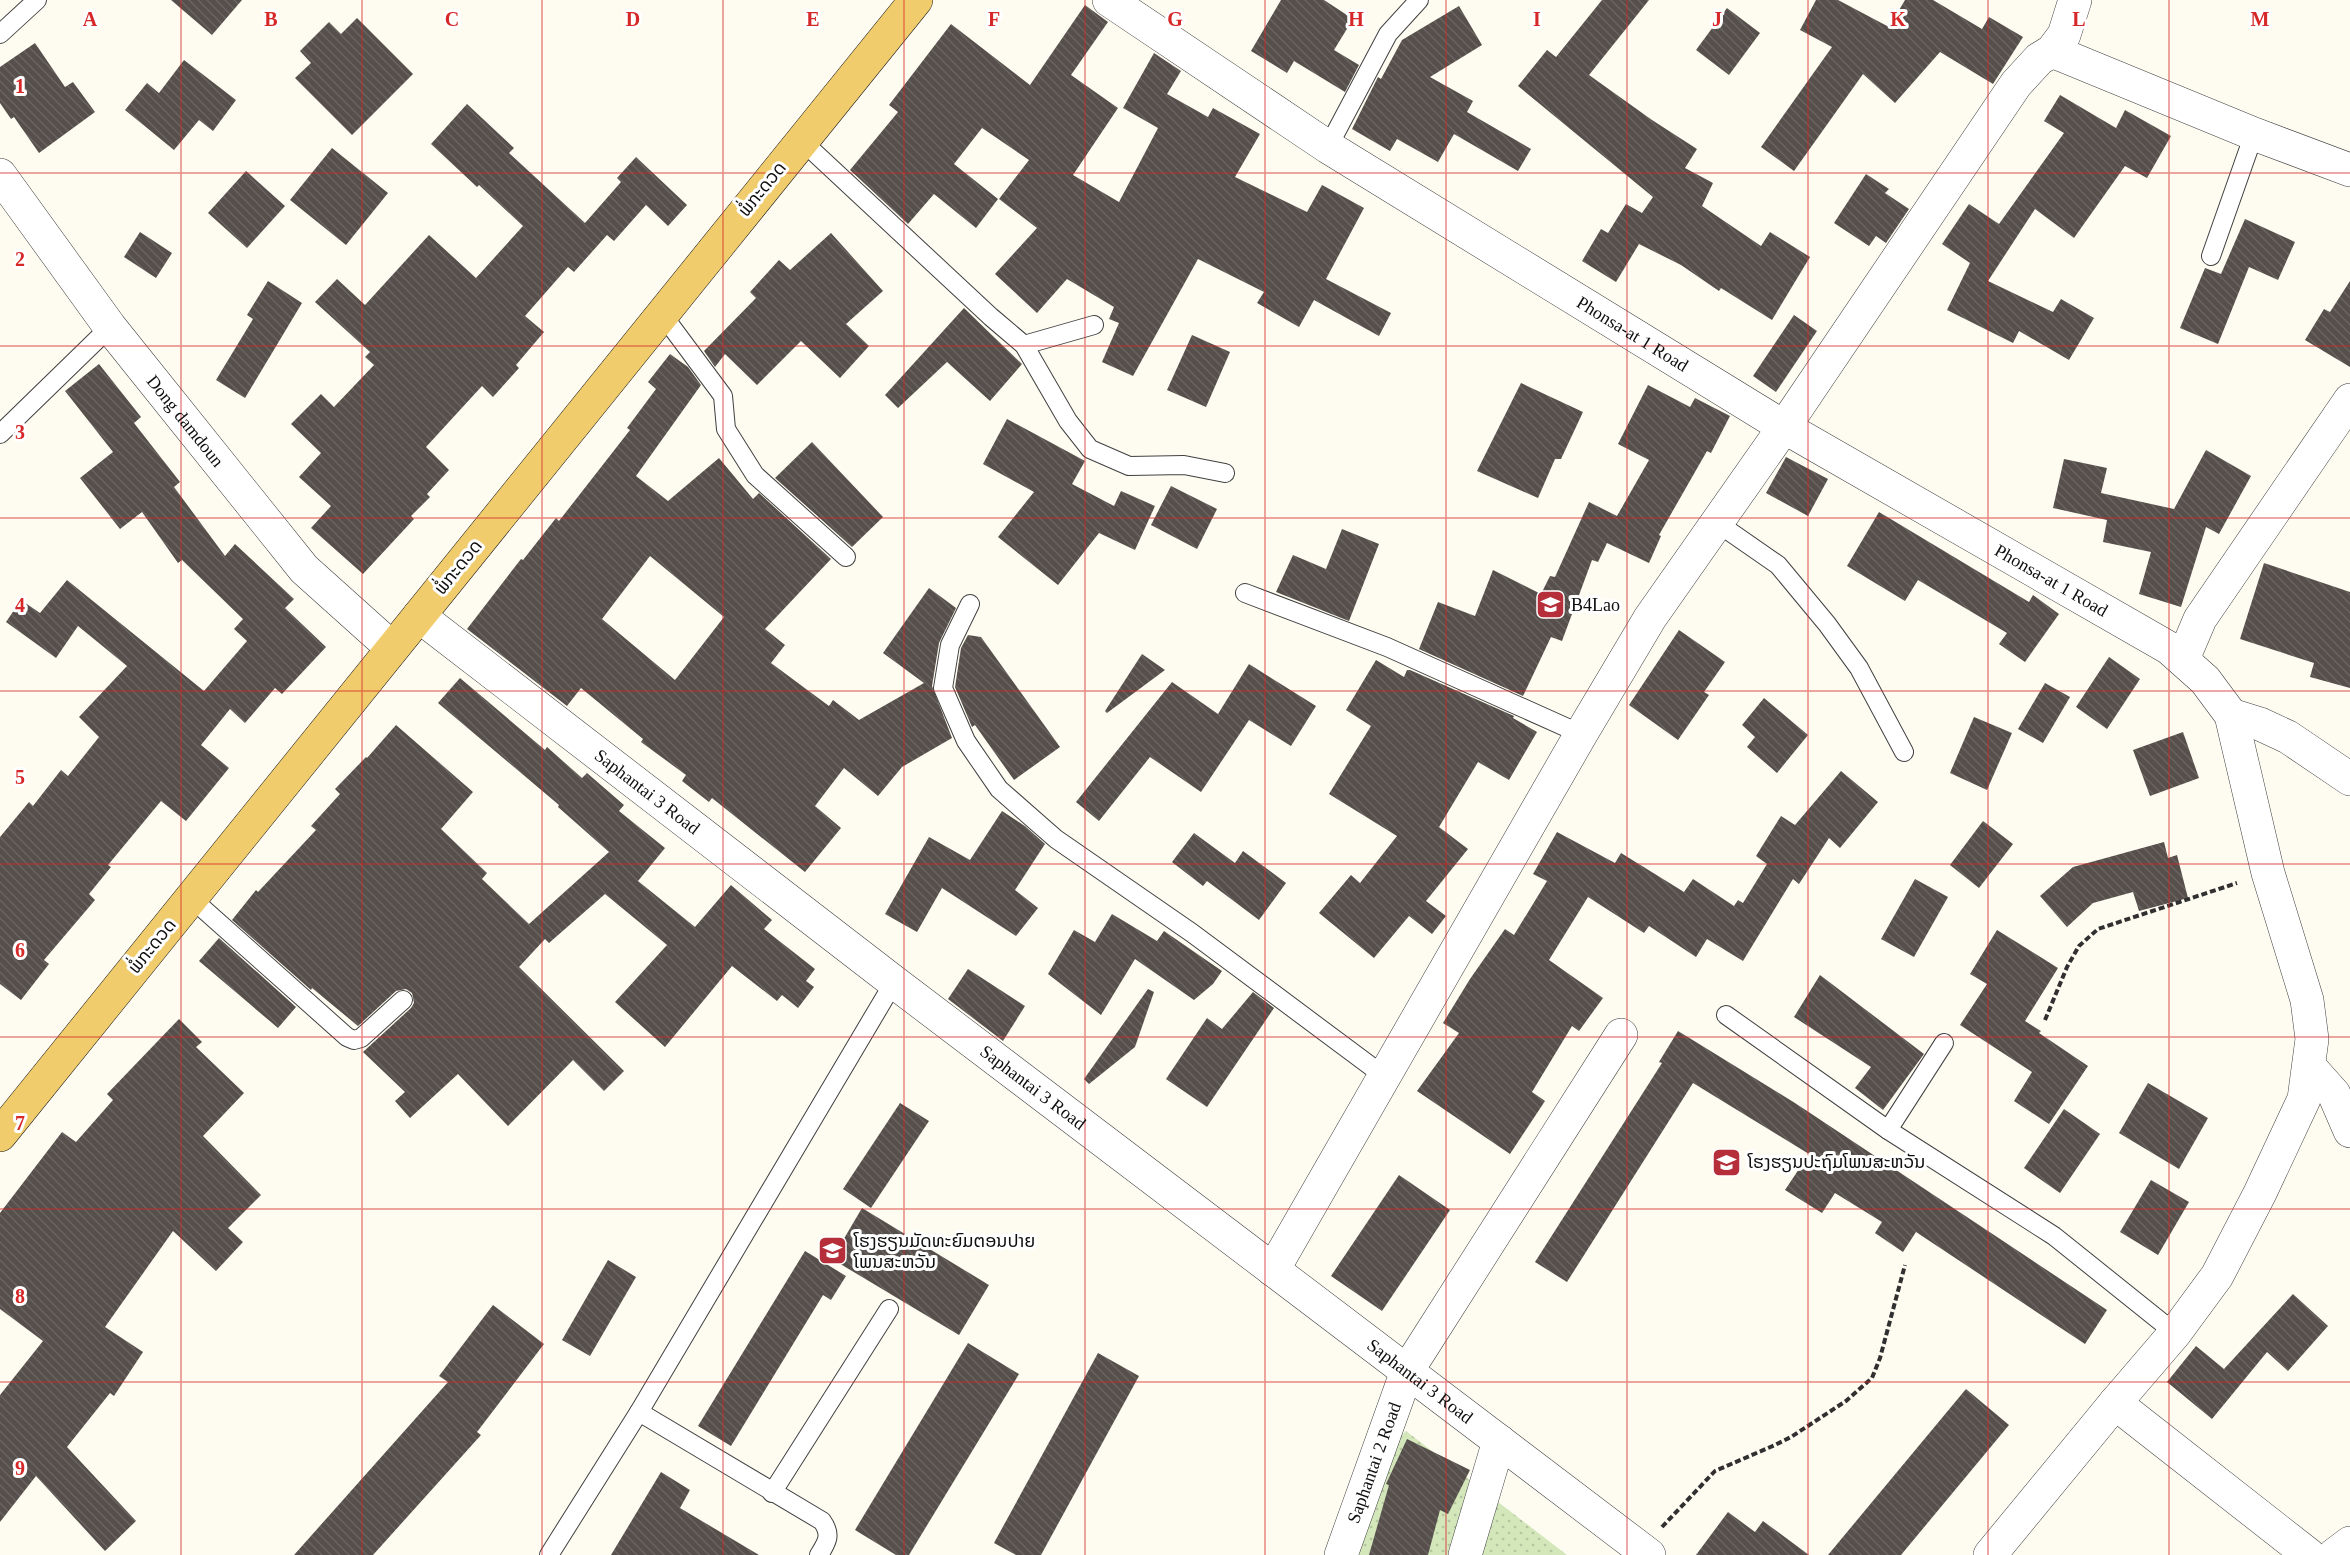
<svg xmlns="http://www.w3.org/2000/svg" width="2350" height="1555" font-family="'Times New Roman','Noto Sans Lao',serif">
<style>
.grass{fill:url(#grass-dots)}
.building{fill:url(#building-back-hatch);fill-rule:evenodd}
.lines{fill:none;stroke-linecap:round;stroke-linejoin:round}
.lane-casing{stroke:#414141;stroke-width:20}
.street-casing{stroke:#414141;stroke-width:34}
.primary-casing{stroke:#1f1f1f;stroke-width:34}
.path{stroke:#303030;stroke-width:4;stroke-dasharray:6 3;stroke-linecap:butt}
.lane{stroke:#fff;stroke-width:18}
.street{stroke:#fff;stroke-width:33}
.primary{stroke:#f0cc6d;stroke-width:33}
.grid{fill:none;stroke:#d62828;stroke-width:1.5;stroke-opacity:0.55}
.labels{text-anchor:middle;dominant-baseline:central;stroke-width:6;stroke-linejoin:round;paint-order:stroke}
.street-label{font-size:18px;fill:#0e0e0e;stroke:#fff}
.poi-label{font-size:18px;fill:#0e0e0e;stroke:#fff;text-anchor:start}
.grid-label{font-size:20px;text-anchor:middle;font-weight:bold;fill:#d62828;stroke:#fff;stroke-width:6;stroke-linejoin:round;paint-order:stroke}
</style>
<defs>
<pattern id="grass-dots" width="8" height="8" patternUnits="userSpaceOnUse" patternTransform="scale(1.5)"><rect width="8" height="8" fill="#d3e7bb"/><path d="M2 2h.1M6 6h.1" fill="none" stroke="#b4c5a0" stroke-width="1.8" stroke-linecap="round"/></pattern>
<pattern id="building-back-hatch" width="6" height="6" patternUnits="userSpaceOnUse" patternTransform="scale(1.5)"><rect width="6" height="6" fill="#564f4b"/><path d="M-1 5l2 2M0 0l6 6M5-1l2 2" fill="none" stroke="#696461"/></pattern>
</defs>
<rect width="100%" height="100%" fill="#fefbf0"/>
<!-- grass -->
<polygon class="grass" points="1406,1431 1567,1555 1352,1555 1395,1442"/>
<!-- building -->
<g class="building">
<polygon points="171,0 242,0 212,35"/>
<polygon points="1281,0 1324,0 1353,19 1334,50 1359,65 1345,92 1294,61 1287,73 1251,51"/>
<polygon points="1602,0 1649,0 1589,75 1652,120 1697,149 1685,168 1713,183 1702,206 1761,246 1770,232 1810,257 1772,320 1721,288 1719,291 1681,265 1639,244 1616,282 1582,261 1601,229 1608,233 1626,204 1642,213 1653,197 1518,86 1547,50 1556,57"/>
<polygon points="1816,0 1838,0 1889,27 1905,0 1933,0 1982,29 1989,17 2023,37 1993,84 1940,52 1895,103 1863,74 1794,171 1761,147 1832,47 1800,30"/>
<polygon points="1085,5 1108,22 1071,75 1118,108 1073,175 1119,202 1158,128 1123,108 1154,53 1181,71 1167,94 1208,117 1213,108 1260,134 1235,177 1307,212 1322,185 1364,208 1326,279 1391,313 1379,336 1314,300 1299,327 1257,303 1264,292 1198,259 1133,376 1102,362 1119,323 1109,319 1114,307 1067,279 1037,313 995,274 1037,228 999,199 1029,160 982,128 954,164 998,199 976,228 934,194 908,224 850,170 898,112 889,105 951,24 1030,85"/>
<polygon points="1459,6 1482,45 1430,77 1473,101 1467,112 1531,149 1518,171 1454,134 1438,162 1397,139 1390,151 1352,129 1378,77 1381,79 1402,40"/>
<polygon points="1727,8 1760,33 1729,75 1696,50"/>
<polygon points="357,18 413,74 352,135 295,78 311,63 300,51 329,22 341,34"/>
<polygon points="35,43 65,87 73,82 95,112 39,153 14,117 11,119 0,103 0,67"/>
<polygon points="184,60 236,100 213,131 199,120 174,150 125,110 147,83 159,93"/>
<polygon points="2060,95 2116,128 2125,110 2171,136 2147,178 2125,166 2074,238 2035,209 1988,281 2053,312 2061,299 2094,318 2069,360 2019,331 2013,343 1947,310 1970,263 1942,244 1969,204 1999,224 2064,133 2044,121"/>
<polygon points="467,104 514,148 509,153 585,223 621,182 617,178 636,157 687,205 668,226 646,205 614,241 607,235 574,272 568,267 525,316 544,332 516,365 519,368 493,397 482,386 426,447 449,470 427,494 430,497 411,516 414,519 363,574 311,528 331,506 299,477 321,453 291,424 321,394 334,407 374,365 365,357 370,352 315,302 337,279 365,305 429,235 476,278 523,226 479,185 477,187 431,144"/>
<polygon points="332,148 388,193 346,245 290,200"/>
<polygon points="246,171 285,206 247,248 208,213"/>
<polygon points="1866,174 1889,189 1885,193 1909,209 1886,243 1876,236 1869,246 1834,223"/>
<polygon points="2245,219 2295,242 2278,280 2249,267 2218,344 2180,328 2205,268 2221,274"/>
<polygon points="140,232 172,253 156,278 124,257"/>
<polygon points="831,233 883,291 846,324 869,346 840,378 801,341 757,385 725,354 715,367 704,351 756,298 750,292 779,260 790,270"/>
<polygon points="268,281 302,303 245,398 216,380 253,319 247,315"/>
<polygon points="2350,281 2350,367 2305,340 2324,309 2330,312"/>
<polygon points="964,308 1022,364 990,401 947,362 898,408 885,395"/>
<polygon points="1794,315 1817,331 1776,392 1753,376"/>
<polygon points="1192,335 1230,352 1206,407 1167,390"/>
<path d="M 670,354 L 688,367 L 701,385 L 636,476 L 668,501 L 719,458 L 753,499 L 759,493 L 831,559 L 765,629 L 785,645 L 771,663 L 829,706 L 833,700 L 859,720 L 924,683 L 883,653 L 929,588 L 956,608 L 939,643 L 932,686 L 952,738 L 902,767 L 878,796 L 844,768 L 815,806 L 841,828 L 805,872 L 712,798 L 709,802 L 682,781 L 686,775 L 641,742 L 643,739 L 581,688 L 567,706 L 467,629 L 521,559 L 523,560 L 556,518 L 559,521 L 630,430 L 627,428 L 656,389 L 648,382 ZM 650,556 L 724,617 L 675,680 L 602,619 Z"/>
<polygon points="99,364 141,417 134,423 180,482 174,487 225,556 235,544 294,599 285,608 326,647 282,694 275,688 245,723 230,709 201,745 229,768 186,821 161,801 108,865 111,867 89,894 95,900 44,960 49,964 21,1000 0,984 0,837 29,802 33,806 61,770 68,776 99,737 79,717 127,666 78,626 56,658 6,622 21,600 40,613 67,580 204,691 247,641 234,629 243,619 182,560 178,563 142,512 120,529 80,478 113,452 65,391"/>
<polygon points="1521,383 1583,412 1561,459 1555,459 1538,498 1477,471"/>
<polygon points="1648,385 1690,407 1695,398 1730,416 1711,453 1707,451 1659,535 1661,536 1649,563 1607,543 1598,562 1592,560 1562,641 1551,637 1523,696 1419,649 1438,602 1475,616 1493,570 1541,594 1550,576 1555,577 1589,502 1617,516 1649,460 1618,444"/>
<polygon points="1007,419 1085,461 1072,484 1114,506 1121,491 1155,506 1135,550 1099,533 1058,585 998,537 1034,492 983,464"/>
<polygon points="812,442 883,517 852,547 775,478"/>
<polygon points="2206,450 2251,476 2219,534 2206,527 2181,607 2139,594 2151,552 2103,542 2107,520 2053,508 2064,459 2107,468 2101,493 2174,509"/>
<polygon points="1786,457 1828,479 1808,516 1766,493"/>
<polygon points="1171,486 1217,509 1197,549 1151,525"/>
<polygon points="1879,512 2029,602 2033,595 2059,614 2025,662 1999,644 2007,633 1918,580 1905,601 1847,566"/>
<polygon points="1342,529 1379,544 1349,621 1276,592 1293,555 1326,569"/>
<polygon points="2264,563 2350,592 2350,688 2310,677 2314,663 2240,639"/>
<polygon points="1679,630 1725,662 1704,692 1709,695 1678,740 1629,705"/>
<polygon points="968,635 981,637 1060,747 1014,780 975,725 972,727 955,687 961,648"/>
<polygon points="1142,654 1165,670 1107,713 1105,711"/>
<polygon points="2109,657 2140,679 2107,729 2076,707"/>
<polygon points="1376,660 1404,677 1407,670 1410,670 1514,716 1513,718 1537,732 1509,780 1478,762 1439,827 1468,849 1426,901 1446,916 1432,934 1409,916 1374,958 1319,913 1351,875 1360,883 1397,836 1329,794 1371,726 1346,710"/>
<polygon points="1249,664 1316,706 1291,746 1249,720 1201,792 1150,757 1099,821 1076,802 1172,682 1218,714"/>
<polygon points="460,678 545,750 547,747 582,778 587,773 624,805 619,811 665,848 638,881 695,927 731,885 772,920 764,929 815,969 806,981 814,987 798,1008 782,995 777,1001 732,966 665,1047 615,1002 667,945 605,894 549,943 545,939 519,967 624,1071 604,1091 573,1060 508,1126 458,1074 410,1118 395,1101 405,1092 363,1052 411,1008 414,1003 412,993 406,989 396,991 358,1026 312,988 311,990 232,920 256,890 258,892 316,830 311,826 340,794 335,789 366,757 367,758 396,725 473,792 441,829 487,873 482,879 529,924 609,852 558,807 559,805 438,703"/>
<polygon points="2045,683 2070,697 2043,743 2018,729"/>
<polygon points="1764,698 1808,735 1777,773 1747,747 1755,737 1742,725"/>
<polygon points="1974,717 2012,733 1987,790 1950,773"/>
<polygon points="2183,732 2199,778 2150,796 2133,750"/>
<polygon points="1841,771 1878,802 1840,848 1829,838 1799,884 1793,879 1743,961 1707,939 1696,957 1649,926 1644,933 1588,897 1549,960 1603,998 1579,1031 1572,1026 1532,1092 1545,1101 1510,1154 1417,1091 1459,1033 1443,1023 1470,979 1505,929 1514,935 1547,881 1533,874 1557,832 1615,863 1621,853 1684,892 1693,879 1734,906 1738,900 1743,903 1767,864 1756,856 1781,816 1795,825"/>
<polygon points="1002,811 1025,826 1045,844 1015,890 1038,908 1016,936 942,888 917,932 885,914 929,837 970,860"/>
<polygon points="1983,821 2013,844 1979,888 1950,865"/>
<polygon points="1194,833 1235,863 1243,851 1286,883 1259,920 1207,881 1203,886 1172,862"/>
<polygon points="2164,842 2168,858 2177,855 2188,898 2139,911 2133,892 2093,903 2067,927 2040,896 2073,867"/>
<polygon points="1915,879 1948,897 1914,957 1881,939"/>
<polygon points="1112,914 1157,941 1164,931 1222,971 1213,984 1194,1000 1135,959 1101,1015 1048,974 1074,930 1095,942"/>
<polygon points="1997,930 2058,968 2025,1021 2041,1031 2039,1033 2088,1066 2049,1124 2014,1101 2032,1072 1960,1025 1987,984 1970,974"/>
<polygon points="219,938 296,1007 278,1028 199,961"/>
<polygon points="968,969 1025,1006 1003,1041 948,999"/>
<polygon points="1820,975 1924,1054 1883,1110 1855,1088 1871,1067 1794,1017"/>
<polygon points="1148,989 1154,992 1135,1047 1089,1084 1084,1079"/>
<polygon points="1253,992 1274,1008 1207,1107 1166,1079 1207,1018 1222,1029"/>
<polygon points="179,1019 202,1042 196,1047 244,1093 203,1136 261,1195 228,1228 243,1242 216,1271 173,1231 105,1327 143,1352 114,1396 110,1393 67,1447 136,1521 105,1551 36,1476 0,1522 0,1395 43,1341 0,1309 0,1213 62,1132 76,1142 113,1100 107,1094"/>
<polygon points="1678,1031 1795,1103 2107,1310 2085,1344 1916,1232 1903,1252 1875,1233 1882,1222 1835,1193 1822,1213 1785,1190 1809,1154 1693,1083 1567,1282 1535,1262 1662,1063 1659,1062"/>
<polygon points="2148,1083 2208,1118 2179,1169 2119,1133"/>
<polygon points="900,1103 929,1121 871,1208 843,1189"/>
<polygon points="2064,1109 2100,1134 2060,1193 2024,1168"/>
<polygon points="1399,1175 1450,1210 1382,1311 1331,1276"/>
<polygon points="2151,1180 2189,1202 2158,1255 2120,1232"/>
<polygon points="862,1208 989,1285 959,1335 832,1259"/>
<polygon points="805,1251 846,1276 831,1300 823,1295 731,1446 698,1426"/>
<polygon points="608,1260 636,1277 590,1356 562,1340"/>
<polygon points="2293,1294 2328,1326 2288,1371 2267,1352 2212,1419 2167,1382 2196,1346 2224,1369"/>
<polygon points="493,1305 544,1344 477,1432 481,1435 373,1555 294,1555 448,1382 439,1376"/>
<polygon points="968,1343 1019,1374 909,1555 896,1555 855,1530"/>
<polygon points="1098,1353 1139,1376 1041,1555 1016,1555 994,1543"/>
<polygon points="1966,1389 2009,1425 1901,1555 1828,1555"/>
<polygon points="1407,1439 1470,1470 1448,1514 1440,1510 1428,1555 1369,1555 1389,1485 1386,1484"/>
<polygon points="661,1472 690,1490 680,1508 759,1555 611,1555"/>
<polygon points="1728,1512 1755,1532 1763,1521 1809,1555 1696,1555"/>
</g>
<g class="lines">
<defs>
<g id="lane">
<polyline points="0,34 37,0"/>
<polyline points="801,140 991,317 1024,345 1094,325"/>
<polyline points="1328,147 1388,34 1419,0"/>
<polyline points="2211,256 2254,134"/>
<polyline points="662,314 723,396 726,429 755,475 846,557"/>
<polyline points="1024,345 1068,421 1090,449 1129,466 1184,465 1225,473"/>
<polyline points="0,434 110,327"/>
<polyline points="1716,522 1778,565 1827,624 1859,668 1904,752"/>
<polyline points="1245,593 1387,647 1581,734"/>
<polyline points="970,604 950,645 943,688 966,741 999,789 1056,839 1192,933 1384,1076"/>
<polyline points="191,898 347,1037 354,1040 361,1038 403,1000"/>
<polyline points="1726,1015 1888,1130 2054,1236 2175,1333"/>
<polyline points="1888,1130 1944,1043"/>
<path d="M 639,1412 L 822,1521 C 832,1535 827,1542 819,1555"/>
<polyline points="772,1493 889,1309"/>
<polyline points="549,1555 639,1412 894,982"/>
</g>
<g id="street">
<path id="s1" d="M 1109,0 L 1328,147 L 1784,427 L 2169,648 L 2205,680 L 2231,715 L 2268,873 L 2307,1000 L 2312,1039 L 2304,1099 L 2260,1193 L 2217,1276 L 2175,1333 L 2115,1403 L 1990,1555"/>
<polyline points="2052,51 2254,134 2350,170"/>
<path id="s2" d="M 0,175 L 110,327 L 304,569 L 392,648"/>
<path id="s3" d="M 419,616 L 894,982 L 1649,1555"/>
<polyline points="2183,659 2200,619 2350,400"/>
<polyline points="2231,715 2260,724 2288,737 2350,779"/>
<polyline points="2309,1066 2334,1094 2350,1131"/>
<polyline points="1273,1270 1581,734 1650,618 1784,427 2016,84 2039,59 2052,51 2064,35 2075,0"/>
<polyline points="2115,1403 2309,1555"/>
<path id="s4" d="M 1341,1555 L 1407,1371 L 1621,1035"/>
<polyline points="1465,1555 1499,1441"/>
<polyline points="2334,1555 2350,1543"/>
</g>
<polyline id="primary" points="0,1135 916,0"/>
</defs>
<!-- lane casing -->
<use href="#lane" class="lane-casing"/>
<!-- street casing -->
<use href="#street" class="street-casing"/>
<!-- primary casing -->
<use href="#primary" class="primary-casing"/>
<!-- path -->
<g class="path">
<polyline points="2045,1020 2067,967 2079,946 2098,929 2237,883"/>
<polyline points="1662,1527 1715,1471 1775,1445 1791,1437 1846,1401 1872,1378 1880,1358 1905,1265"/>
</g>
<!-- lane -->
<use href="#lane" class="lane"/>
<!-- street -->
<use href="#street" class="street"/>
<!-- primary -->
<use href="#primary" class="primary"/>
</g>
<!-- grid -->
<path class="grid" d="M 181,0 L 181,1555M 362,0 L 362,1555M 542,0 L 542,1555M 723,0 L 723,1555M 904,0 L 904,1555M 1085,0 L 1085,1555M 1265,0 L 1265,1555M 1446,0 L 1446,1555M 1627,0 L 1627,1555M 1808,0 L 1808,1555M 1988,0 L 1988,1555M 2169,0 L 2169,1555M 0,173 L 2350,173M 0,346 L 2350,346M 0,518 L 2350,518M 0,691 L 2350,691M 0,864 L 2350,864M 0,1037 L 2350,1037M 0,1209 L 2350,1209M 0,1382 L 2350,1382"/>
<!-- icons -->
<defs>
<symbol id="school-square" viewBox="-11 -11 22 22"><rect x="-9" y="-9" width="18" height="18" rx="4" fill="#b62e39" stroke="#fff"/><path d="M0-5L7-2L0 1L-7-2ZM-4 1L0 2.5L4 1V4Q0 6-4 4Z" fill="#fff"/></symbol>
</defs>
<g fill-rule="evenodd">
<use href="#school-square" x="1534" y="588" width="33" height="33"/>
<use href="#school-square" x="1710" y="1146" width="33" height="33"/>
<use href="#school-square" x="816" y="1234" width="33" height="33"/>
</g>
<g class="labels">
<!-- street labels -->
<g class="street-label">
<text transform="translate(762 189) rotate(-51)">ພໍ່ກະດວດ</text>
<text stroke="none"><textPath href="#s1" startOffset="621">Phonsa-at 1 Road</textPath></text>
<text stroke="none"><textPath href="#s2" startOffset="308">Dong damdoun</textPath></text>
<text transform="translate(458 567) rotate(-51)">ພໍ່ກະດວດ</text>
<text stroke="none"><textPath href="#s1" startOffset="1107">Phonsa-at 1 Road</textPath></text>
<text stroke="none"><textPath href="#s3" startOffset="288">Saphantai 3 Road</textPath></text>
<text transform="translate(152 946) rotate(-51)">ພໍ່ກະດວດ</text>
<text stroke="none"><textPath href="#s3" startOffset="774">Saphantai 3 Road</textPath></text>
<text stroke="none"><textPath href="#s3" startOffset="1260">Saphantai 3 Road</textPath></text>
<text stroke="none"><textPath href="#s4" startOffset="98">Saphantai 2 Road</textPath></text>
</g>
<!-- poi labels -->
<g class="poi-label">
<text x="1571" y="605">B4Lao</text>
<text x="1748" y="1162">ໂຮງຮຽນປະຖົມໂພນສະຫວັນ</text>
<text x="854" y="1241">ໂຮງຮຽນມັດທະຍົມຕອນປາຍ<tspan x="854" dy="21">ໂພນສະຫວັນ</tspan></text>
</g>
</g>
<g class="grid-label">
<text x="90" y="26">A</text>
<text x="271" y="26">B</text>
<text x="452" y="26">C</text>
<text x="633" y="26">D</text>
<text x="813" y="26">E</text>
<text x="994" y="26">F</text>
<text x="1175" y="26">G</text>
<text x="1356" y="26">H</text>
<text x="1537" y="26">I</text>
<text x="1717" y="26">J</text>
<text x="1898" y="26">K</text>
<text x="2079" y="26">L</text>
<text x="2260" y="26">M</text>
<text x="20" y="93">1</text>
<text x="20" y="266">2</text>
<text x="20" y="439">3</text>
<text x="20" y="612">4</text>
<text x="20" y="784">5</text>
<text x="20" y="957">6</text>
<text x="20" y="1130">7</text>
<text x="20" y="1303">8</text>
<text x="20" y="1475">9</text>
</g>
</svg>
